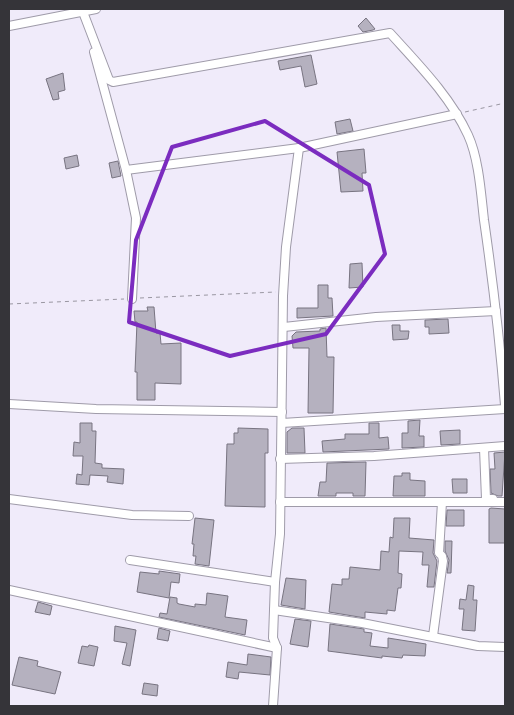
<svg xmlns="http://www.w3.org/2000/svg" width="514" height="715" font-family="'DM Sans',sans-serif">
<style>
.building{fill:#b5b1bf;stroke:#787481}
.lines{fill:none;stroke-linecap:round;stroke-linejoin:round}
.minor-casing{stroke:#9f9ba9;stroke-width:10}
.path{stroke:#9a97a2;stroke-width:1;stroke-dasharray:4 4;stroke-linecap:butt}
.minor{stroke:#fff;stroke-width:8}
.marked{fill:none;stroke:#7b2cbf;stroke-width:4;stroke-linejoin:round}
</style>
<rect width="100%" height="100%" fill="#f0ebfa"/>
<!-- building -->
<g class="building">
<polygon points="366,18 375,29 373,30 363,32 358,26"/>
<polygon points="311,55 317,84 305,87 301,66 280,70 278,61"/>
<polygon points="63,73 65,90 58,92 59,99 53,100 46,79"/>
<polygon points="350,119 353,131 337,134 335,122"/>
<polygon points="364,149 366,173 362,173 363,191 341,192 337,152"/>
<polygon points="77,155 79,166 66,169 64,158"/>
<polygon points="118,161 121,176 112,178 109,163"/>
<polygon points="362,263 363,287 349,288 350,264"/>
<polygon points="318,285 328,285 328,298 332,298 333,316 297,318 297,308 318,308"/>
<polygon points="147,307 154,307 156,333 160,333 161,344 181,343 181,384 155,383 155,400 137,400 137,372 135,372 137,322 135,322 134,311 148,311"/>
<polygon points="448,319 449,333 429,334 429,327 425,327 425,320"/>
<polygon points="392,325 400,325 400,331 409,331 408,339 393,340"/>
<polygon points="326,328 327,357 334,357 333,413 308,413 309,348 293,348 292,336 296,332 320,331 320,329"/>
<polygon points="420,420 419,436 424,436 424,447 402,448 402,433 408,433 408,421"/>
<polygon points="80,423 92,423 92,431 96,431 95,463 102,464 102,468 124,469 123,484 107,482 108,476 90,475 89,485 76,484 77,474 82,475 83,456 73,456 74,442 80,443"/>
<polygon points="369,423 379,423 379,438 388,437 389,449 323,452 322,441 345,439 345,434 369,434"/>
<polygon points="238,428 268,429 268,453 265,453 265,507 225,506 227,444 234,444 234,433 238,433"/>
<polygon points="292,428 304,428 305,453 287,453 287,432"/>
<polygon points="460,430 460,444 441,445 440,431"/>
<polygon points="505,452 502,496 498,496 491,493 490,469 495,469 494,453"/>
<polygon points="366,462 365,496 353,496 353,493 336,493 336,496 318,496 320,482 326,482 327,463"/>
<polygon points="402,473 410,473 410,480 425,481 425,496 393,496 394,476 402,476"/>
<polygon points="452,479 467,479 467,493 453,493"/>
<polygon points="491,508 505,509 505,543 489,543 489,509"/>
<polygon points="447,510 464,510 464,526 446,526"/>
<polygon points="195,518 214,520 209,566 195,564 196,556 193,556 194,544 192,544"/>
<polygon points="394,518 410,518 409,538 434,540 433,553 437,561 434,587 427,587 429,565 422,565 423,552 399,551 398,573 402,574 401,588 398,588 395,611 387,610 387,614 365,612 365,618 329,612 332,584 342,585 342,579 349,579 350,567 380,570 381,551 389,552 390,537 393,538"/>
<polygon points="445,541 452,541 451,573 447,573 449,560 445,551"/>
<polygon points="159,571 180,574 179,583 171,582 169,598 137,592 140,572 159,574"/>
<polygon points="286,578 306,580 305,609 281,605"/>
<polygon points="468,585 474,586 473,600 477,600 475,631 462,630 464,609 459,609 460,599 466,600"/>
<polygon points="207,593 228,596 225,617 247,620 245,635 159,617 160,613 167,614 170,597 177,598 177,603 179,604 195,607 195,604 206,605"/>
<polygon points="38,602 52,606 50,615 35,612"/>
<polygon points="295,619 311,621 308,647 290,644"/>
<polygon points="330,624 364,629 364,632 372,633 370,646 388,648 388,638 426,644 425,656 403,655 402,658 382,656 382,658 328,651"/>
<polygon points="115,626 136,630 130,666 122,664 127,643 114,641"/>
<polygon points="159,628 170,631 168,641 157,639"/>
<polygon points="89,645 98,647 94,666 78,663 82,646 88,647"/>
<polygon points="248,654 271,657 270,675 239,672 238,679 226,677 228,662 247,665"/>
<polygon points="19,657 38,661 37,666 61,672 55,694 12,685"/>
<polygon points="144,683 158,685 157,696 142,694"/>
</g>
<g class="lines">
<defs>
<g id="minor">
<path d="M 83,12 L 109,80 L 113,82 L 390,33 C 418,64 450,96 468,135 C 479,159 481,194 484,220 C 493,282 500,343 505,405"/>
<polyline points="9,26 96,9"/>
<polyline points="94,52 126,170 136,218 132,299"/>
<polyline points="126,170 299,148 457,114"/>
<polyline points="284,327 376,317 496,311"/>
<polyline points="9,404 96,409 282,412"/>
<polyline points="282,423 505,409"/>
<polyline points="484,448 486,499 493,499"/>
<polyline points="280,459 374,456 505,446"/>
<polyline points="9,499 132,515 189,516"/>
<polyline points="280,502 505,502"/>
<polyline points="130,560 275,582"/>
<polyline points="9,590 277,648"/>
<polyline points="274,610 362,623 478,646 505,647"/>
<polyline points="433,636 443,561 442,556 439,553 442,502"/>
<polyline points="273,706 277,648 273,638 275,582 280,534 283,296 286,247 299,148"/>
</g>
</defs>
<!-- minor casing -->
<use href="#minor" class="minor-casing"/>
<!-- path -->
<g class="path">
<polyline points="465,112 505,103"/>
<polyline points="140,298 276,292"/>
<polyline points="9,304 124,299"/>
</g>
<!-- minor -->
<use href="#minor" class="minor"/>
</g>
<!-- marked area -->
<path class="marked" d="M 265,121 L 369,185 L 385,254 L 326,334 L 230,356 L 129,322 L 136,240 L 172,147 Z"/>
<!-- border -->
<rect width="514" height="715" fill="none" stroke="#353439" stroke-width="20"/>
</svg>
